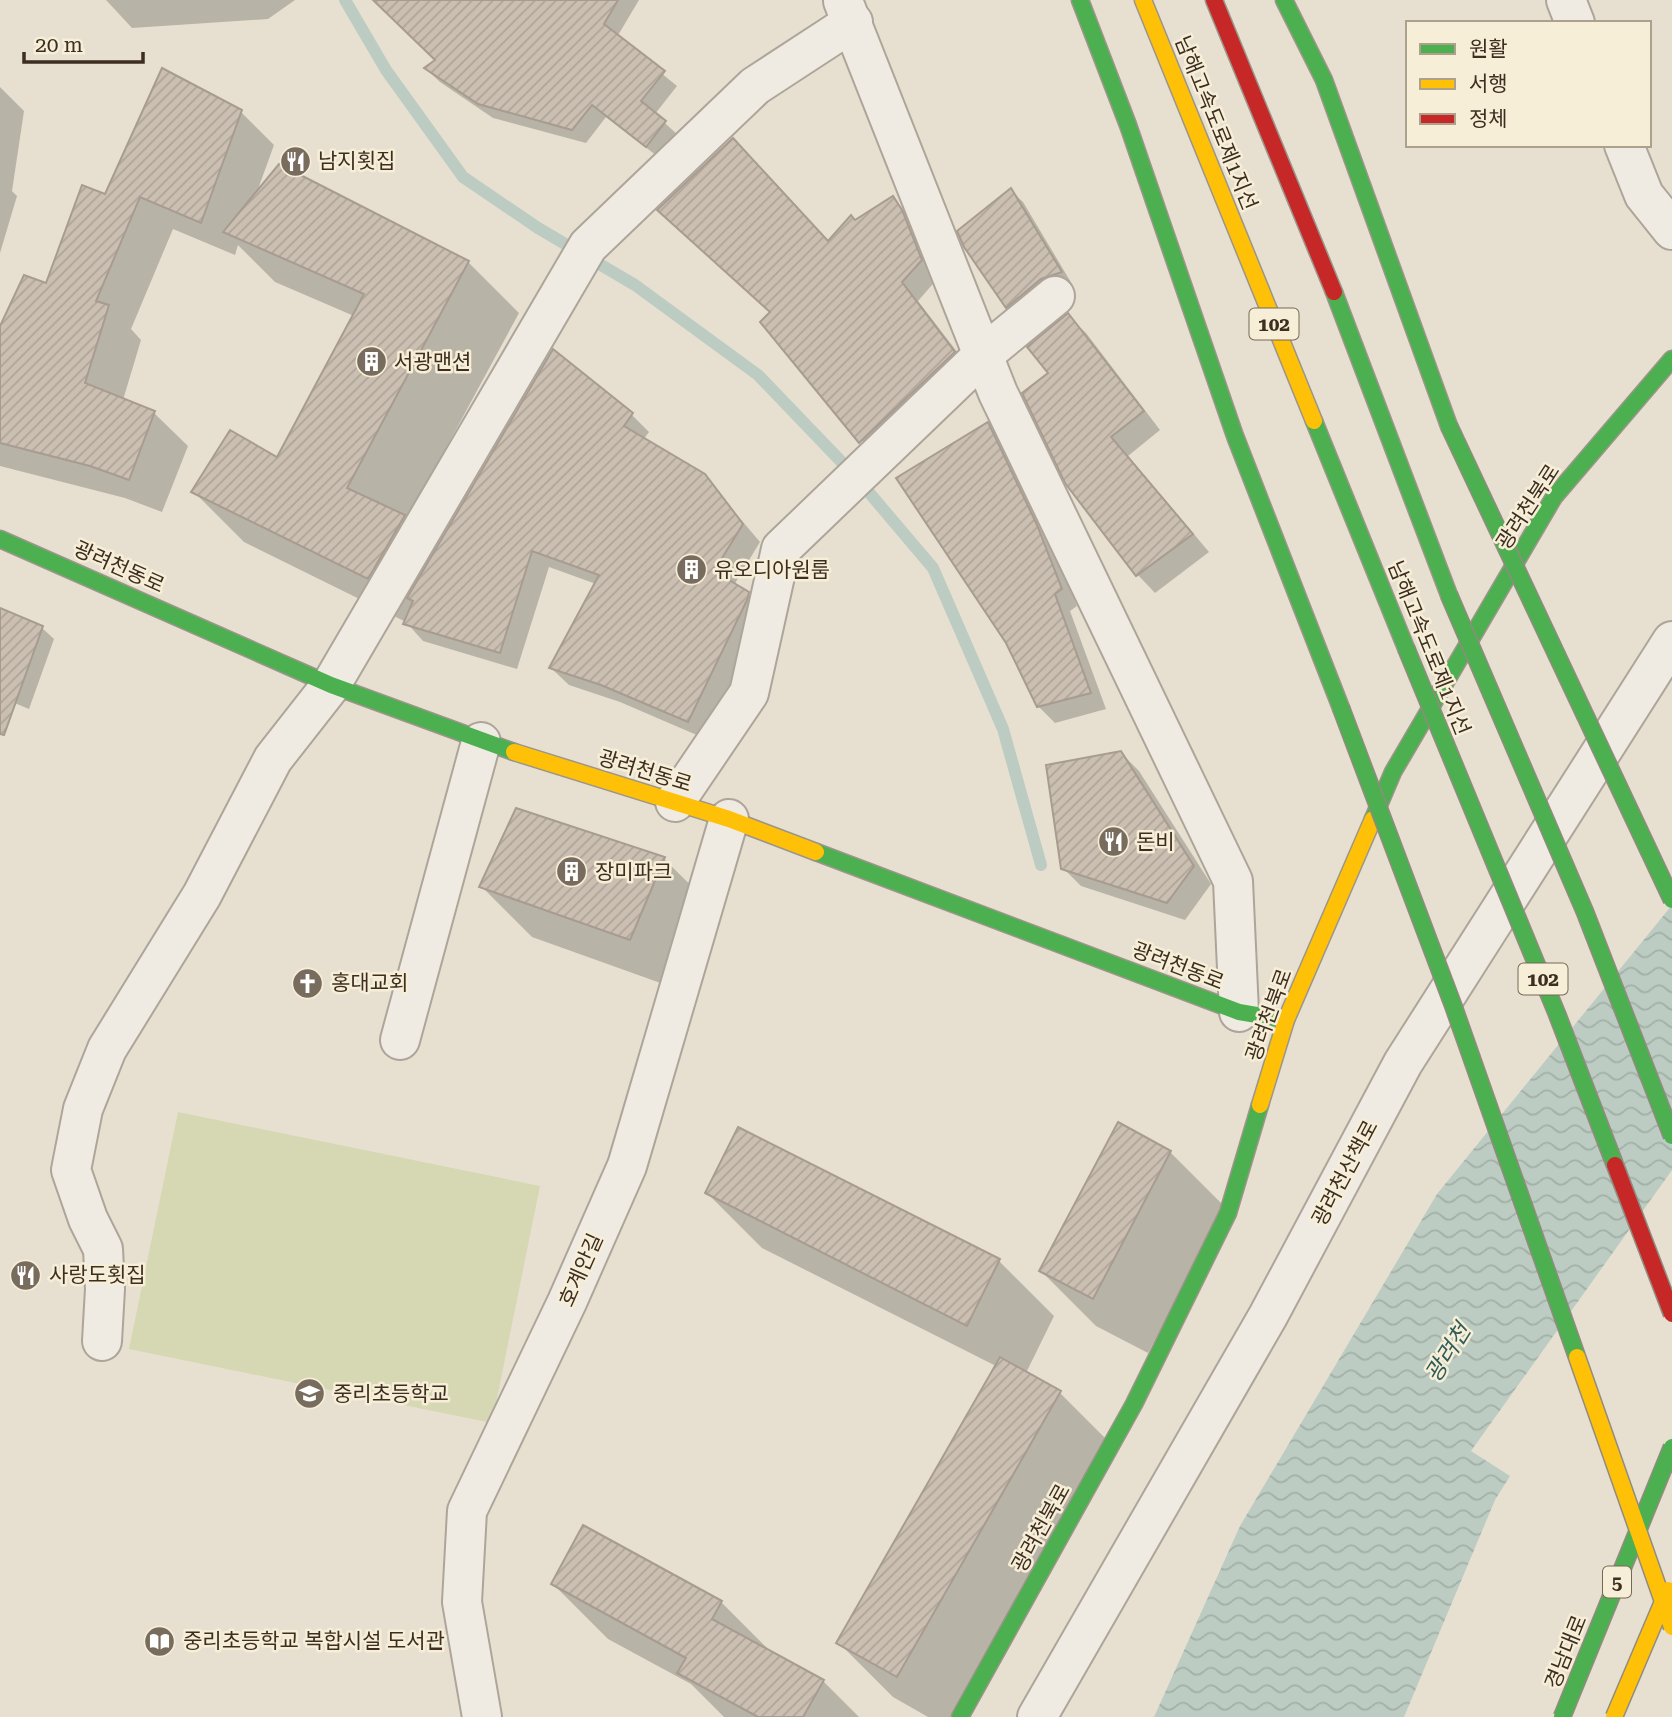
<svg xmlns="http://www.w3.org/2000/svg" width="1672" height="1717" font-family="'Roboto Serif','Noto Sans KR',serif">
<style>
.park{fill:#d6d7b3}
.water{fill:url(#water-waves)}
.shadow{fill:#0003}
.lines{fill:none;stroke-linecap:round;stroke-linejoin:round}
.stream{stroke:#bcccc2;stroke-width:12}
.building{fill:url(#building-hatch);stroke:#a89c90;stroke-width:2}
.street-casing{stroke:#ada599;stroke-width:42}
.fast-casing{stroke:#9c958a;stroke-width:19}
.slow-casing{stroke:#9c958a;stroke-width:19}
.jam-casing{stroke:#9c958a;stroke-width:19}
.street{stroke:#efebe3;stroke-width:38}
.fast{stroke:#4caf50;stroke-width:16}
.slow{stroke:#ffc107;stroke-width:16}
.jam{stroke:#c62828;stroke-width:16}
.fast-bridge-casing{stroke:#928b80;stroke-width:19;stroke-linecap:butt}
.slow-bridge-casing{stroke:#928b80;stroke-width:19;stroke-linecap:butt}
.jam-bridge-casing{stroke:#928b80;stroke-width:19;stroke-linecap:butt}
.fast-bridge{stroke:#4caf50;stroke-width:16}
.slow-bridge{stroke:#ffc107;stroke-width:16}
.jam-bridge{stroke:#c62828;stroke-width:16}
.labels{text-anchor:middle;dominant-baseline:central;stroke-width:5;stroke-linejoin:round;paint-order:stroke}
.shield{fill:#f7eed8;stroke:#756857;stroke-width:2}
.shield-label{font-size:19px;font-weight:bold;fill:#3d2e20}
.street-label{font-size:21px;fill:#3d2e20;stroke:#f7eed8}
.poi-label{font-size:21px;fill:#3d2e20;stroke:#f7eed8;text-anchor:start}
.water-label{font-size:23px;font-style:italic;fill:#2f5d5a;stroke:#f7eed8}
</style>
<defs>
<pattern id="water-waves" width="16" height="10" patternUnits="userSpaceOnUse" patternTransform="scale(1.75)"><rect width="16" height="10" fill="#bcccc2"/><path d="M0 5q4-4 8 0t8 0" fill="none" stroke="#a2b0a6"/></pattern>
<pattern id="building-hatch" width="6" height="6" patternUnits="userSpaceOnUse" patternTransform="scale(1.75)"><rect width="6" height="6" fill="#cbbfb2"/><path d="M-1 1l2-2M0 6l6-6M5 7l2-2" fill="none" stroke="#afa499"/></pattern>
</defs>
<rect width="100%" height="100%" fill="#e7e0d1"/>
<!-- park -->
<polygon class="park" points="178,1112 540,1186 492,1423 129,1349"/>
<!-- water -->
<polygon class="water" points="1672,905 1672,1170 1471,1451 1510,1476 1495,1500 1404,1717 1154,1717 1240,1526 1437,1194"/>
<!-- shadow -->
<g class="shadow">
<polygon points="106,0 295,0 268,19 132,28"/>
<polygon points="375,0 639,0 617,37 677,86 655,114 679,136 661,159 606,117 586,143 493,118 440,82 426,69 437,61"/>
<polygon points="0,87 24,111 12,191 17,196 0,253"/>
<polygon points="241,112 274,145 257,192 468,262 519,313 407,520 438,550 632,415 649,432 643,440 704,476 760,542 734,585 748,594 766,611 765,616 706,739 620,702 569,685 551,668 596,584 549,567 517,669 423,641 406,622 244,542 194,492 278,460 354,316 275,282 238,245 235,255 173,229 131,329 141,340 123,400 154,413 188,446 162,512 125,498 0,466 0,330 47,285 106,197"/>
<polygon points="1011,191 1023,202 1072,284 1053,290 1019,318 1007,307"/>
<polygon points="892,199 910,216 938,278 918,301 971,370 878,459 762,322 771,313 659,210 828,243"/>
<polygon points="1068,316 1086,333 1160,430 1128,456 1209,552 1155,593 1138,575 1067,482"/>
<polygon points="988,425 1004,441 1053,543 1077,606 1070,611 1106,709 1055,723 1038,706"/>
<polygon points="0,609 42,628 54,639 29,709 0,697"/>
<polygon points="1121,753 1139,771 1211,884 1185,920 1081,886 1063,868"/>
<polygon points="664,859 715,909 680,990 532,937 481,886"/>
<polygon points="739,1129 999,1261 1054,1316 1026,1373 1060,1393 1115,1448 961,1717 928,1717 893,1697 838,1642 996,1366 762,1248 707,1193"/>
<polygon points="1170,1152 1225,1207 1148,1353 1096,1326 1041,1271"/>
<polygon points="553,1584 721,1602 772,1653 823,1681 859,1717 724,1717 691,1684 608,1639"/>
</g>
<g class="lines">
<!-- stream -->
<polyline class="stream" points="345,0 386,70 463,177 538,228 635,285 758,375 855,476 933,568 1003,729 1041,865"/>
</g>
<!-- building -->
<g class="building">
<polygon points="373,0 618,0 604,24 665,71 641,101 666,121 646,147 592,105 572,130 478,104 424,68 435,60"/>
<polygon points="162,68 242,110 201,223 140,197 96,301 109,305 85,383 155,411 129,480 90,466 0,443 0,326 24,275 46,283 82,185 105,194"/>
<polygon points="733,138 828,241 851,215 855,220 893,196 902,210 922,260 902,282 955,352 859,443 760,322 770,312 657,210"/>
<polygon points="279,164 469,261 347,488 405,515 368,579 191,492 230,430 277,457 364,294 223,232"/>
<polygon points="1011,188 1062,272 1041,279 1006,308 964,247 957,231"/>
<polygon points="1068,313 1144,411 1111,437 1193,534 1136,576 1065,483 1022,393 1048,373 1027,347"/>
<polygon points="553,349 633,413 624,426 705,474 743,524 714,571 749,592 748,598 688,722 601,685 549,668 599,575 532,551 500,653 403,624 413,601 407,598"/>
<polygon points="988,422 1037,525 1062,589 1055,594 1091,693 1037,707 1006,643 896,478"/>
<polygon points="0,608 43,626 4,735 0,734"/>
<polygon points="1121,751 1194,866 1167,903 1061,869 1046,765"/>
<polygon points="516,808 665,857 630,940 479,887"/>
<polygon points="1118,1122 1171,1151 1093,1299 1039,1271"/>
<polygon points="738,1127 1000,1259 967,1326 705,1193"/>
<polygon points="1000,1357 1061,1391 897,1677 836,1643"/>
<polygon points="583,1525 722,1601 712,1619 824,1680 803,1717 758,1717 677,1673 686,1658 551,1584"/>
</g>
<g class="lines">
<defs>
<g id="street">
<polyline points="1566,0 1575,23"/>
<polyline points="843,1 998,393 1233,881 1239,1012"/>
<polyline points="1624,145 1644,195 1672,230"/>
<polyline points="675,802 749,693 781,549 983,355 1055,296"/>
<polyline points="400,1040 481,742"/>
<polyline points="102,1341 105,1289 103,1249 88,1219 71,1170 83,1109 107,1049 202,895 273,759 331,685 588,246 755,86 853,22"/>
<polyline points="482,1717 462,1602 467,1511 567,1302 627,1166 729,819"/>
<polyline points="1037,1717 1268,1316 1403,1063 1672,641"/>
</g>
<g id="fast">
<polyline points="1080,0 1128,125 1235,436 1341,708"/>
<polyline points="1284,0 1324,80 1449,426"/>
<polyline points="1334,292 1449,595"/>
<polyline points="1314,421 1406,648"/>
<polyline points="0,539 331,685 514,752"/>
<polyline points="1373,819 1393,772 1554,497 1672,359"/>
<polyline points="816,852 1239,1012 1286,1020"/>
<polyline points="960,1717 1134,1404 1228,1213 1260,1105"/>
</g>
<g id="slow">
<polyline points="1143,0 1314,421"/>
<polyline points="514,752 729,819 816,852"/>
<polyline points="1260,1105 1286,1020 1373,819"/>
</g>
<polyline id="jam" points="1214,0 1334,292"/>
</defs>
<!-- street casing -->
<use href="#street" class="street-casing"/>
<!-- fast casing -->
<use href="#fast" class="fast-casing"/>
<!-- slow casing -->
<use href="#slow" class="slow-casing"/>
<!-- jam casing -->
<use href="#jam" class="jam-casing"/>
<!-- street -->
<use href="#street" class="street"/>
<!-- fast -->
<use href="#fast" class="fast"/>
<!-- slow -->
<use href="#slow" class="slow"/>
<!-- jam -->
<use href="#jam" class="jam"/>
<defs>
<g id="fast-bridge">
<polyline points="1449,426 1672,900"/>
<polyline points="1449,595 1585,912 1672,1136"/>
<polyline points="1406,648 1557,1014 1615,1165"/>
<polyline points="1341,708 1453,1005 1577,1357"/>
<polyline points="1562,1717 1672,1447"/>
</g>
<g id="slow-bridge">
<polyline points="1577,1357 1672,1627"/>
<polyline points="1614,1717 1668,1590"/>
</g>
<polyline id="jam-bridge" points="1615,1165 1672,1314"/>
</defs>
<!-- fast-bridge casing -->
<use href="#fast-bridge" class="fast-bridge-casing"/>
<!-- slow-bridge casing -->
<use href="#slow-bridge" class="slow-bridge-casing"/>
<!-- jam-bridge casing -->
<use href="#jam-bridge" class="jam-bridge-casing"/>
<!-- fast-bridge -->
<use href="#fast-bridge" class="fast-bridge"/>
<!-- slow-bridge -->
<use href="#slow-bridge" class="slow-bridge"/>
<!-- jam-bridge -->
<use href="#jam-bridge" class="jam-bridge"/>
</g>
<!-- icons -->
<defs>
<symbol id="restaurant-disc" viewBox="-11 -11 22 22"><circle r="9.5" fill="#786c5e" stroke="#f7eed8"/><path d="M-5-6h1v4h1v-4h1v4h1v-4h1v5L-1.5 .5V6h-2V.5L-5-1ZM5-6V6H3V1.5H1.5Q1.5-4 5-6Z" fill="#fff"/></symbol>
<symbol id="building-disc" viewBox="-11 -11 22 22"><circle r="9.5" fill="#786c5e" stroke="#f7eed8"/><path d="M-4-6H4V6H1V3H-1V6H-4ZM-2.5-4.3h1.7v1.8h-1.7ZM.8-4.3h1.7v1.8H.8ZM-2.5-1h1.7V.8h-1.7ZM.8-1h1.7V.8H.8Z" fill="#fff"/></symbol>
<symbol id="church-disc" viewBox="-11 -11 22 22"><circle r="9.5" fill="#786c5e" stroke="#f7eed8"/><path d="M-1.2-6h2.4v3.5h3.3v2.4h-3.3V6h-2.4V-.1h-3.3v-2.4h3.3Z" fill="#fff"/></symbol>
<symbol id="school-disc" viewBox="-11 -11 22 22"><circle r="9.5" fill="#786c5e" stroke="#f7eed8"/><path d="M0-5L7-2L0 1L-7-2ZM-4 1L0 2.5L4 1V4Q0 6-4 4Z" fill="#fff"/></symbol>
<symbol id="library-disc" viewBox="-11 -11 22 22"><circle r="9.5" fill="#786c5e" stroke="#f7eed8"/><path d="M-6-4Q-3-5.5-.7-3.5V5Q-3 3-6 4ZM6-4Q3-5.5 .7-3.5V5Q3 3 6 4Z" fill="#fff"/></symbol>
</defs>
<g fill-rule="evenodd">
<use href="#restaurant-disc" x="278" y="144" width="35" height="35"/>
<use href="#building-disc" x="354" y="344" width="35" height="35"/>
<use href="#building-disc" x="674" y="552" width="35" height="35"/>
<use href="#restaurant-disc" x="1096" y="824" width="35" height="35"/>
<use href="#building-disc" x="554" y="854" width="35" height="35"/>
<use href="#church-disc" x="290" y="966" width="35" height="35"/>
<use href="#restaurant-disc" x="8" y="1258" width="35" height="35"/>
<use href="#school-disc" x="292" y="1376" width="35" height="35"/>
<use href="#library-disc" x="142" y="1624" width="35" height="35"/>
</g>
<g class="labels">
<!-- shield labels -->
<g class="shield">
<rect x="1249.5" y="308.5" width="49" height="31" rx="5"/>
<rect x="1518.5" y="963.5" width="49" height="31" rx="5"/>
<rect x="1603" y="1566.5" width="28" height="31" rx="5"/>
</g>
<g class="shield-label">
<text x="1274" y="324">102</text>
<text x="1543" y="979">102</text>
<text x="1617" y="1582">5</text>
</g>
<!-- street labels -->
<g class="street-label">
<text transform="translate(1216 123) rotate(68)">남해고속도로제1지선</text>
<text transform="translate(1528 507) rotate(-57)">광려천북로</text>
<text transform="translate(119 567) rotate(24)">광려천동로</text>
<text transform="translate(1429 648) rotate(68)">남해고속도로제1지선</text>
<text transform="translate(645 771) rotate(17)">광려천동로</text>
<text transform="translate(1178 966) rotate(21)">광려천동로</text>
<text transform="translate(1269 1015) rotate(-70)">광려천북로</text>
<text transform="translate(1345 1173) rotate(-62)">광려천산책로</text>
<text transform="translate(581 1270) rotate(-66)">호계안길</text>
<text transform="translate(1041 1528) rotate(-61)">광려천북로</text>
<text transform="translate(1566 1652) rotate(-68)">경남대로</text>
</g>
<!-- poi labels -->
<g class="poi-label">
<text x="318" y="161">남지횟집</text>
<text x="394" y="362">서광맨션</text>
<text x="714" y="570">유오디아원룸</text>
<text x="1136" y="842">돈비</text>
<text x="595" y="872">장미파크</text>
<text x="331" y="983">홍대교회</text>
<text x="49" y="1275">사랑도횟집</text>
<text x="333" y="1394">중리초등학교</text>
<text x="183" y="1641">중리초등학교 복합시설 도서관</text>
</g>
<!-- water labels -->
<g class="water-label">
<text transform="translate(1448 1353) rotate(-58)">광려천</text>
</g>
</g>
<!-- legend -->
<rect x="1406" y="21" width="245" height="126" fill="#f7eed8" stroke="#ada18e" stroke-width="2"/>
<rect x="1420" y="44" width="35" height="10" fill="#4caf50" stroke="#ada18e" stroke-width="2"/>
<text x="1469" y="56" font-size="21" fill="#3d2e20">원활</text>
<rect x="1420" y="79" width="35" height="10" fill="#ffc107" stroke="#ada18e" stroke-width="2"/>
<text x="1469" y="91" font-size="21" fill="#3d2e20">서행</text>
<rect x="1420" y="114" width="35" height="10" fill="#c62828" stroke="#ada18e" stroke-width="2"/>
<text x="1469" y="126" font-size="21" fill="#3d2e20">정체</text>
<!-- scale -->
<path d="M24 52v10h119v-10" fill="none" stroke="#3d2e20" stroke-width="3.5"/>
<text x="35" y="52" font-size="21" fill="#3d2e20" stroke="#f7eed8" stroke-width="5" paint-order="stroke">20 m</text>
</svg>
